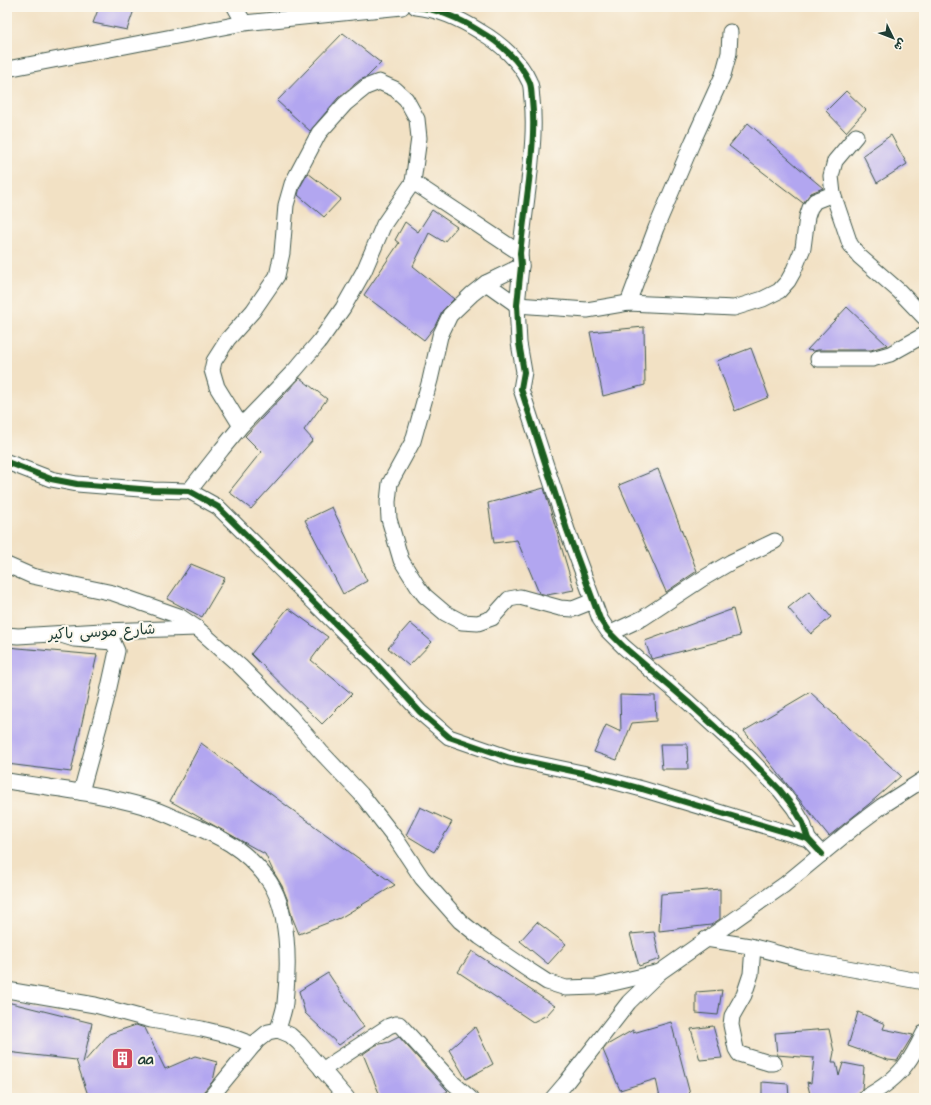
<svg xmlns="http://www.w3.org/2000/svg" width="931" height="1105" font-family="'Architects Daughter','Playpen Sans Arabic',sans-serif">
<style>
.building{fill:#b2a6f0}
.lines{fill:none;stroke-linecap:round;stroke-linejoin:round}
.minor-casing{stroke:#3f564a;stroke-width:17}
.minor{stroke:#fff;stroke-width:15}
.cycleway-casing{stroke:#fbf7ec;stroke-width:8}
.cycleway{stroke:#1b5e20;stroke-width:6}
.labels{text-anchor:middle;dominant-baseline:central;stroke-width:4;stroke-linejoin:round;paint-order:stroke}
.street-label{font-size:15px;fill:#1f3d34;stroke:#fbf7ec}
.poi-label{font-size:15px;font-weight:bold;fill:#1f3d34;stroke:#fbf7ec;text-anchor:start}
</style>
<rect width="100%" height="100%" fill="#fbf7ec"/>
<filter id="ink" filterUnits="userSpaceOnUse"><feTurbulence type="fractalNoise" baseFrequency=".025" numOctaves="2"/><feDisplacementMap in="SourceGraphic" scale="8" xChannelSelector="R" yChannelSelector="G"/><feConvolveMatrix kernelMatrix="1 2 1 2 8 2 1 2 1" color-interpolation-filters="sRGB"/></filter>
<filter id="wash" filterUnits="userSpaceOnUse"><feTurbulence type="fractalNoise" baseFrequency=".012" numOctaves="4" result="noise"/><feDisplacementMap in="SourceGraphic" scale="16" xChannelSelector="R" yChannelSelector="G"/><feGaussianBlur stdDeviation="0.9" result="paint"/><feColorMatrix in="noise" values="0 0 0 0 0 0 0 0 0 0 0 0 0 0 0 0 0 1.4 0 .05"/><feComposite in="paint" operator="in"/></filter>
<g filter="url(#wash)">
<rect width="100%" height="100%" fill="#f2e1c4"/>
<g id="blocks">
<!-- building -->
<g class="building">
<polygon points="99,7 135,7 127,30 93,23"/>
<polygon points="343,33 381,63 367,77 360,80 338,98 310,131 277,101"/>
<polygon points="846,91 866,110 846,132 826,111"/>
<polygon points="748,123 798,167 823,188 811,193 803,203 729,146"/>
<polygon points="891,135 907,164 877,183 863,155"/>
<polygon points="308,173 341,199 324,217 298,195 300,187"/>
<polygon points="432,210 457,227 444,242 429,233 413,266 454,299 442,311 435,326 424,340 364,295 399,243 395,240 405,222 418,232"/>
<polygon points="847,307 887,345 871,350 818,350 814,351 807,350"/>
<polygon points="644,327 645,385 603,396 590,332"/>
<polygon points="751,348 769,397 735,411 717,361"/>
<polygon points="300,378 327,399 304,430 313,440 251,509 229,492 261,452 245,436"/>
<polygon points="658,469 697,571 666,592 619,485"/>
<polygon points="544,488 574,590 547,595 539,593 517,540 494,543 488,503"/>
<polygon points="332,507 367,581 343,594 305,520"/>
<polygon points="191,564 225,578 202,617 167,599"/>
<polygon points="809,591 831,617 811,634 788,608"/>
<polygon points="288,608 328,637 311,660 352,694 322,724 251,654"/>
<polygon points="733,609 740,636 652,659 651,658 645,641"/>
<polygon points="410,623 432,642 409,666 388,648"/>
<polygon points="7,647 97,655 71,772 7,764"/>
<polygon points="810,692 901,776 869,804 829,836 744,731"/>
<polygon points="620,695 655,696 656,721 632,723 617,760 594,752 606,725 621,732"/>
<polygon points="201,743 395,885 340,918 299,934 292,917 288,901 282,886 273,871 265,854 170,801"/>
<polygon points="660,744 687,744 688,769 662,769"/>
<polygon points="420,807 452,822 434,852 406,835"/>
<polygon points="720,889 720,919 711,925 659,931 661,894"/>
<polygon points="537,922 566,944 548,964 520,941"/>
<polygon points="654,932 660,959 639,966 630,934"/>
<polygon points="472,951 555,1006 547,1015 533,1022 458,972"/>
<polygon points="328,973 364,1027 339,1045 305,1013 299,991"/>
<polygon points="722,990 718,1015 696,1013 696,992"/>
<polygon points="7,1002 92,1023 83,1063 109,1034 136,1025 145,1028 165,1069 195,1056 217,1062 213,1081 203,1092 201,1098 89,1098 76,1060 7,1052"/>
<polygon points="858,1012 885,1024 883,1029 913,1035 897,1061 888,1060 848,1046"/>
<polygon points="671,1022 691,1098 660,1098 656,1079 620,1090 603,1050 607,1045 633,1030 633,1033"/>
<polygon points="713,1026 722,1058 700,1060 691,1029"/>
<polygon points="475,1027 493,1064 466,1079 449,1050"/>
<polygon points="829,1029 834,1052 832,1062 836,1062 839,1076 843,1063 864,1067 862,1089 856,1095 846,1098 811,1098 807,1082 811,1083 814,1058 777,1055 775,1033"/>
<polygon points="399,1037 446,1089 448,1091 436,1098 381,1098 363,1054 376,1045 389,1042"/>
<polygon points="762,1082 788,1084 789,1098 762,1098"/>
</g>
</g>
</g>
<g filter="url(#ink)">
<use href="#blocks" fill-opacity="0" stroke="#3f564a" stroke-width="1"/>
<g class="lines">
<defs>
<g id="minor">
<polyline points="235,7 244,23"/>
<path d="M 416,7 C 439,9 462,20 481,32 C 500,43 520,61 529,81 C 532,86 531,93 532,99 C 535,126 532,153 529,181 C 526,205 523,229 520,253 L 521,266 L 517,305 L 519,343 L 524,372 L 521,389 L 567,530 L 600,619 L 608,631 L 624,647 L 688,702 L 749,758 L 780,790 L 794,808 L 803,823 L 808,839 L 822,854"/>
<polyline points="7,69 244,23 402,7"/>
<polyline points="856,136 835,161 831,176 833,194 850,244 859,256 899,291 924,317"/>
<polyline points="413,182 520,253"/>
<polyline points="521,266 486,283 472,294 450,315 440,336 430,380 413,441 390,483 388,502 389,519 401,560 418,587 425,596 445,613 462,622 478,623 492,618 509,599 520,597 560,608 573,609 593,601"/>
<polyline points="486,283 517,305 587,310 628,303 734,308 763,299 779,291 788,281 793,272 803,248 807,217 810,208 815,201 833,194"/>
<polyline points="628,303 656,228 693,141 723,75 729,53 730,32"/>
<polyline points="818,359 872,359 890,354 924,335"/>
<polyline points="7,462 51,479 77,484 153,490 189,491 218,507 379,667 420,712 449,737 510,758 582,773 642,789 808,839"/>
<polyline points="189,491 222,449 241,426 295,370 319,342 343,308 364,271 384,224 413,182 419,138 417,119 406,99 395,89 379,82 366,87 345,104 319,133 292,184 286,205 282,253 277,276 253,311 228,339 214,361 212,370 217,387 241,426"/>
<polyline points="7,565 32,576 113,593 179,616 197,628 240,666 290,716 321,752 361,794 396,839 422,878 460,921 480,937 527,969 547,982 566,988 596,987 660,972"/>
<polyline points="611,633 643,618 702,579 731,562 775,541"/>
<polyline points="58,634 74,639 113,642 117,651 106,701 81,792"/>
<polyline points="7,635 18,636 102,631 197,628"/>
<path d="M 7,781 C 54,788 102,794 147,807 C 161,811 174,818 187,823 C 219,836 244,848 266,877 C 290,907 289,966 285,1003 C 284,1012 280,1021 278,1030"/>
<polyline points="706,939 750,946 803,960 924,982"/>
<polyline points="753,947 751,974 744,995 732,1016 731,1025 736,1049 739,1054 769,1063 774,1063"/>
<polyline points="7,990 95,1005 151,1020 202,1029 227,1035 254,1045"/>
<polyline points="322,1070 389,1026 395,1024 399,1024 453,1083 470,1098"/>
<polyline points="210,1098 257,1041 268,1032 278,1030 290,1035 299,1043 347,1098"/>
<polyline points="553,1098 565,1084 629,1002 660,972 784,885 858,824 882,806 924,779"/>
<path d="M 864,1098 C 881,1089 896,1079 907,1063 C 914,1054 919,1043 924,1033"/>
</g>
</defs>
<!-- minor casing -->
<use href="#minor" class="minor-casing"/>
<!-- minor -->
<use href="#minor" class="minor"/>
<defs>
<g id="cycleway">
<path d="M 416,7 C 439,9 462,20 481,32 C 500,43 520,61 529,81 C 532,86 531,93 532,99 C 535,126 532,153 529,181 C 526,205 523,229 520,253 L 521,266 L 517,305 L 519,343 L 524,372 L 521,389 L 567,530 L 600,619 L 608,631 L 624,647 L 688,702 L 749,758 L 780,790 L 794,808 L 803,823 L 808,839 L 822,854"/>
<polyline points="7,462 51,479 77,484 153,490 189,491 218,507 379,667 420,712 449,737 510,758 582,773 642,789 808,839"/>
</g>
</defs>
<!-- cycleway casing -->
<use href="#cycleway" class="cycleway-casing"/>
<!-- cycleway -->
<use href="#cycleway" class="cycleway"/>
</g>
</g>
<!-- icons -->
<defs>
<symbol id="building-square" viewBox="-11 -11 22 22"><rect x="-9" y="-9" width="18" height="18" rx="4" fill="#d1495b" stroke="#fbf7ec"/><path d="M-4-6H4V6H1V3H-1V6H-4ZM-2.5-4.3h1.7v1.8h-1.7ZM.8-4.3h1.7v1.8H.8ZM-2.5-1h1.7V.8h-1.7ZM.8-1h1.7V.8H.8Z" fill="#fff"/></symbol>
</defs>
<g fill-rule="evenodd">
<use href="#building-square" x="110" y="1046" width="25" height="25"/>
</g>
<g class="labels">
<!-- street labels -->
<g class="street-label">
<text transform="translate(102 632) rotate(-3)">شارع موسى باكير</text>
</g>
<!-- poi labels -->
<g class="poi-label">
<text x="138" y="1059">aa</text>
</g>
</g>
<!-- margin -->
<rect width="931" height="1105" fill="none" stroke="#fbf7ec" stroke-width="24"/>
<!-- north arrow -->
<g transform="translate(893 38) rotate(133)" stroke="#fbf7ec" stroke-width="3" paint-order="stroke">
<path d="M0-3L7 15L0 10L-7 15Z" fill="#1f3d34"/>
<text y="-6" font-size="11" font-weight="bold" text-anchor="middle" fill="#1f3d34">ش</text>
</g>
</svg>
